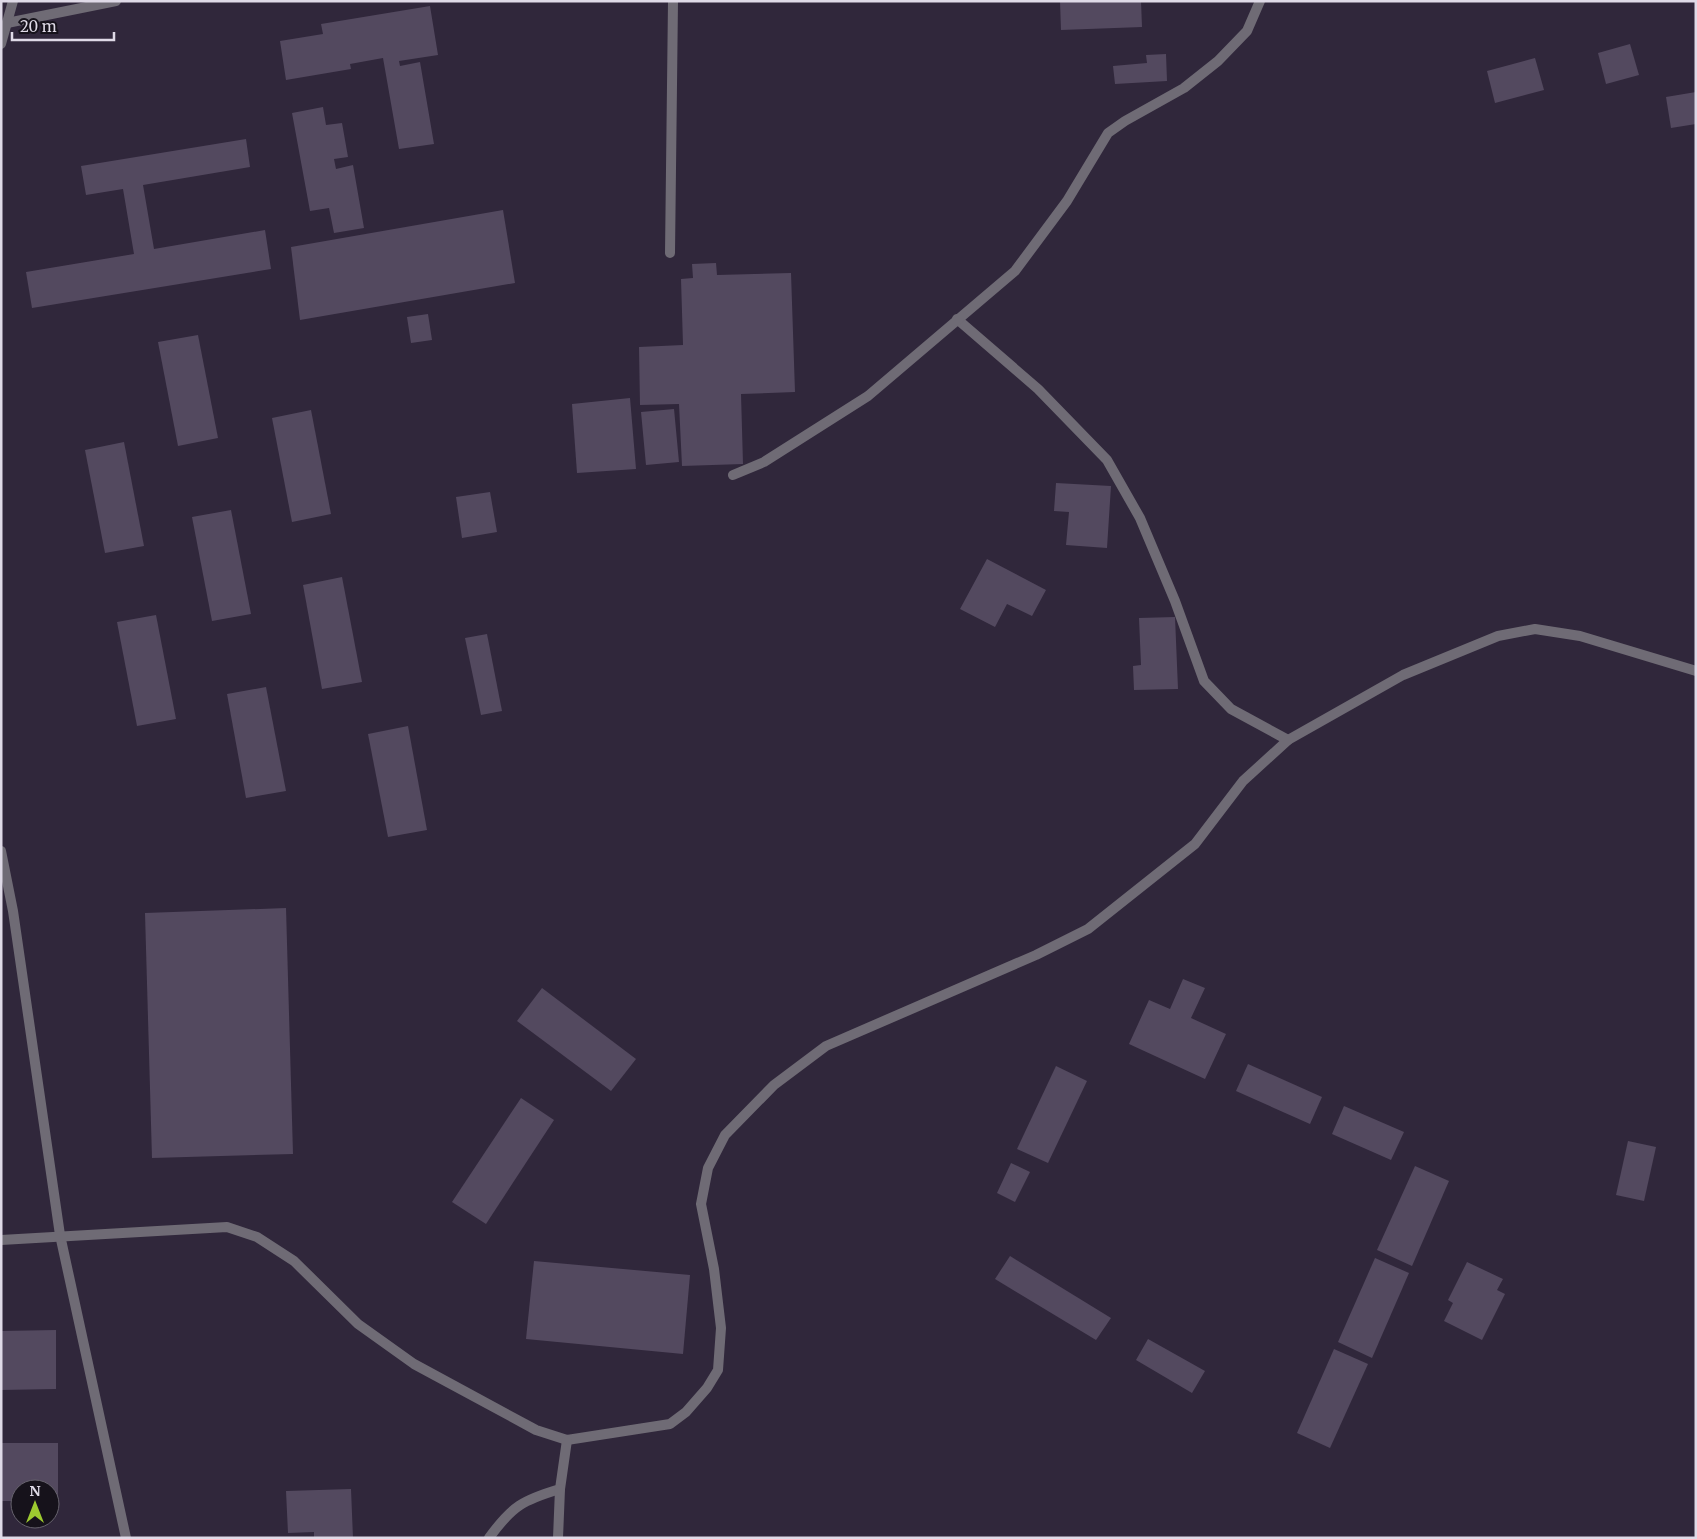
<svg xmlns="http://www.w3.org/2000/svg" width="1697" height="1539" font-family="Merriweather,serif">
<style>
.building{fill:#53495f}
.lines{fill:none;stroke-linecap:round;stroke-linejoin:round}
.lane{stroke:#6f6b75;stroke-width:10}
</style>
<rect width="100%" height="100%" fill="#30273b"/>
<!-- building -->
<g class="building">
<polygon points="1060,1 1141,1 1142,27 1061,30"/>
<polygon points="430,6 438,55 399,61 400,66 420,62 434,144 399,149 383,58 350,64 351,69 286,80 280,41 323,34 321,24"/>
<polygon points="1630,44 1639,75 1606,84 1598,53"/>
<polygon points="1166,54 1167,81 1115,84 1113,66 1147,63 1146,55"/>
<polygon points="1535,58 1544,90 1495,103 1487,71"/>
<polygon points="1696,92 1696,124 1671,128 1666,97"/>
<polygon points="323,107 326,125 342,123 348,157 334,159 336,169 353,165 364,228 334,233 329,208 310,211 292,113"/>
<polygon points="246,139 250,167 143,185 154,249 265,230 271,269 32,308 26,272 134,254 123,189 86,195 81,166"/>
<polygon points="503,210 515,283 300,320 291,247"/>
<polygon points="716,263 717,275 791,273 795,392 741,394 743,464 682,466 679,404 640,405 639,347 683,345 681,279 693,278 692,264"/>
<polygon points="428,314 432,340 411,343 407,317"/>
<polygon points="198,335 218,438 178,446 158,342"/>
<polygon points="630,398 636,469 577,473 572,404"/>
<polygon points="674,409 679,462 646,465 641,412"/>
<polygon points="311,410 331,514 292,522 272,418"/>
<polygon points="124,442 144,546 105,553 85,450"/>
<polygon points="1056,483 1111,486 1107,548 1066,545 1069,512 1054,511"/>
<polygon points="490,492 497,532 462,538 456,497"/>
<polygon points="231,510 251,614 212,621 192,517"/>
<polygon points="987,559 1046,590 1032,616 1007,604 995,627 960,609"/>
<polygon points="342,577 362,682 322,689 303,585"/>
<polygon points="156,615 176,719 137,726 117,622"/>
<polygon points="1175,617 1178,689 1134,690 1133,666 1141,665 1139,618"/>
<polygon points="487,634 502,711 481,715 465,638"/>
<polygon points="266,687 286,791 246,798 227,694"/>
<polygon points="408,726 427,830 388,837 368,734"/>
<polygon points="286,908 293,1154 152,1158 145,913"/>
<polygon points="1183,979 1205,988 1191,1018 1226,1034 1205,1079 1129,1044 1149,1000 1170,1009"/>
<polygon points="542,988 636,1059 611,1091 517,1021"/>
<polygon points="1248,1064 1322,1097 1310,1124 1236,1091"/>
<polygon points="1056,1066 1087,1081 1048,1163 1017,1149"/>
<polygon points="521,1098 554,1120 486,1224 452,1202"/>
<polygon points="1344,1106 1404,1132 1391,1160 1332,1134"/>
<polygon points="1628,1141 1656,1147 1644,1201 1616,1195"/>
<polygon points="1011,1163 1030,1172 1015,1202 997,1193"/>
<polygon points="1415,1166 1449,1181 1412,1266 1377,1250"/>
<polygon points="1010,1256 1111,1318 1096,1340 995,1279"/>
<polygon points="1375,1258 1409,1273 1372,1358 1338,1342"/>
<polygon points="534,1261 690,1275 683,1354 526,1339"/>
<polygon points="1467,1262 1503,1279 1497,1290 1505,1294 1482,1340 1444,1321 1453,1303 1448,1300"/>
<polygon points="56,1330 56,1389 1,1390 1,1331"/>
<polygon points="1148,1339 1205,1371 1192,1393 1136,1360"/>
<polygon points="1334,1349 1368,1364 1330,1448 1297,1433"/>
<polygon points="1,1443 58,1443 58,1501 50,1501 50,1489 20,1489 20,1501 1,1501"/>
<polygon points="351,1489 353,1538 314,1538 314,1532 288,1533 286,1491"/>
</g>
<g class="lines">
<!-- lane -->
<g class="lane">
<polyline points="7,23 116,1"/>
<polyline points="1,44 13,1"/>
<polyline points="670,253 673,1"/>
<polyline points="957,319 1038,389 1107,460 1140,518 1175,601 1204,681 1231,709 1288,740"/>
<polyline points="733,475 764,462 868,396 1015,271 1067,201 1108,133 1125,121 1184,88 1218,61 1247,31 1260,1"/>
<polyline points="1,851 13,911 60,1235 126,1538"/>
<polyline points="1,1240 227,1227 257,1237 294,1261 358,1324 414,1364 536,1430 567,1440 670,1424 686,1412 707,1388 718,1370 721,1328 714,1269 701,1204 708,1168 725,1135 774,1085 826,1046 1036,955 1088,929 1195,844 1243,781 1288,740 1403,675 1498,636 1535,629 1580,636 1696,671"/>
<path d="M 489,1538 C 512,1506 523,1500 560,1489 L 567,1440"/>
<polyline points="558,1538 560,1489"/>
</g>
</g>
<!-- border -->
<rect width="1697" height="1539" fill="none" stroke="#dfdae7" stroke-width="5"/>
<!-- north arrow -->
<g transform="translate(35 1504)"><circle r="24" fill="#16121b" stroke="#66626d"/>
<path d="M0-4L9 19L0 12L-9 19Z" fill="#9dca30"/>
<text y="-8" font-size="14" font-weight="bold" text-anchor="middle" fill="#dfdae7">N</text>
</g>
<!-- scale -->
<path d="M12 32v8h102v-8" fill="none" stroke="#dfdae7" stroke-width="2.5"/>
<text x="20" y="32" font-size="15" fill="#dfdae7" stroke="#16121b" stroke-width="4" paint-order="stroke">20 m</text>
</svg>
